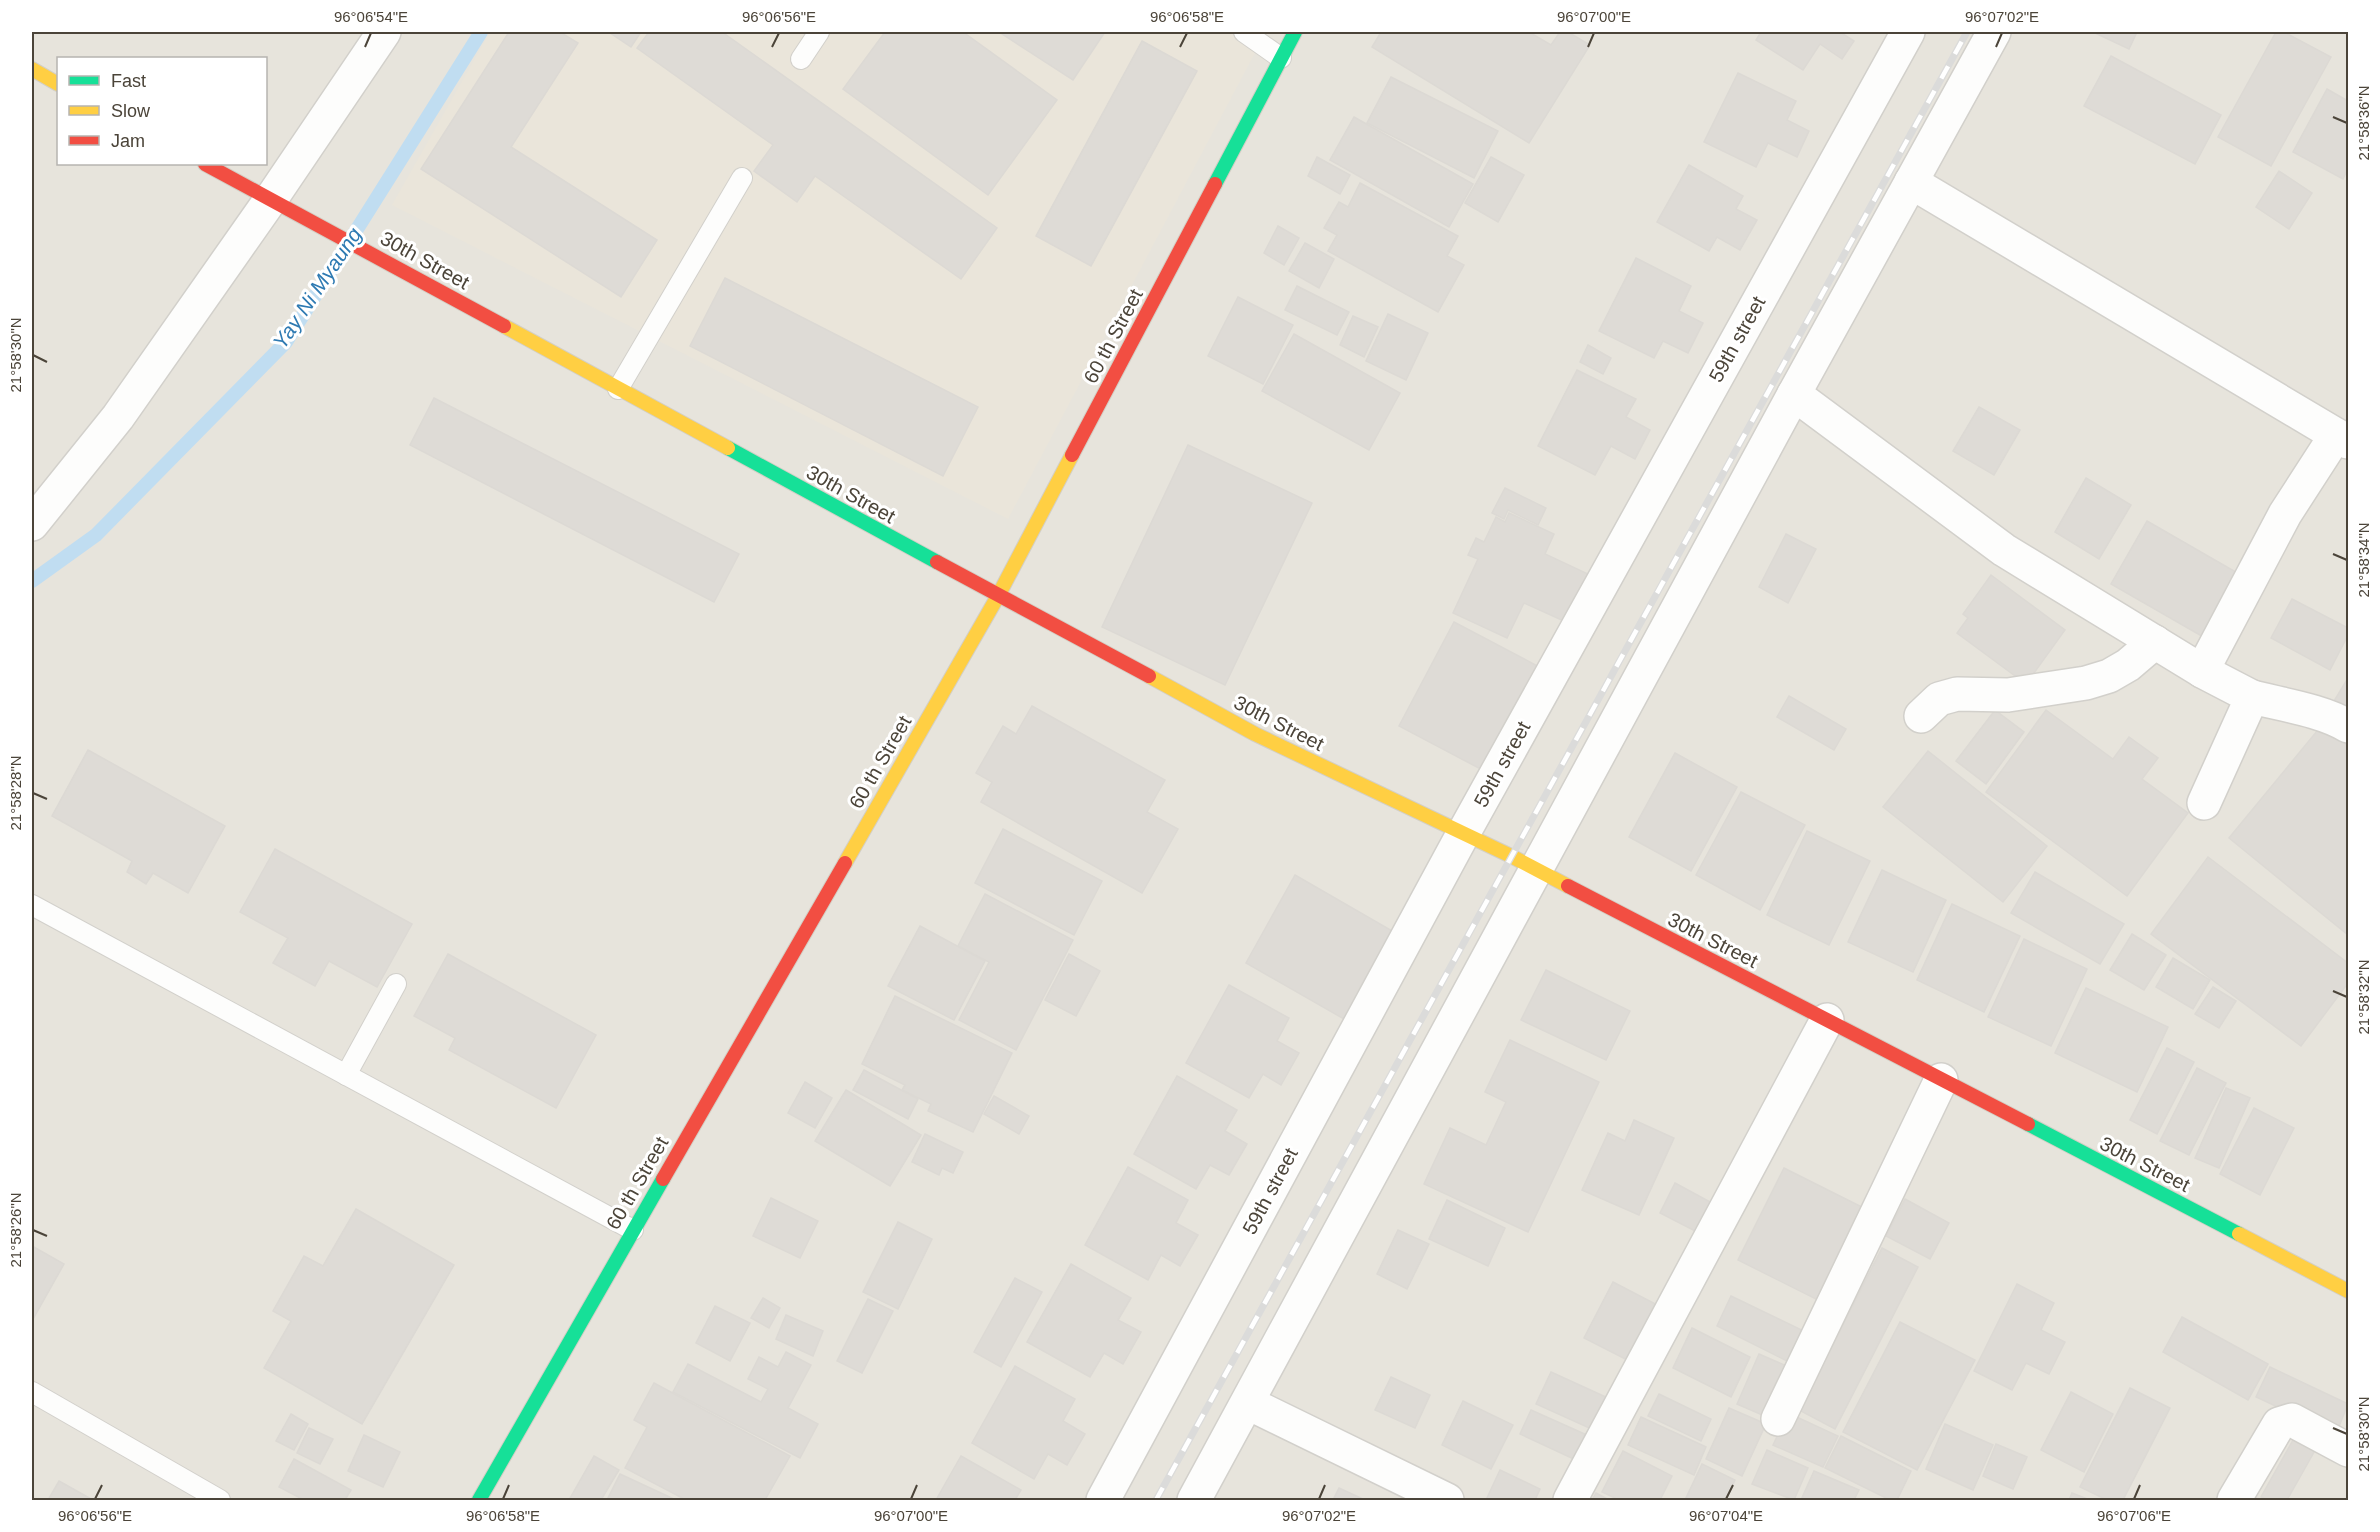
<svg xmlns="http://www.w3.org/2000/svg" width="2380" height="1532" font-family="Arial,sans-serif">
<style>
.residential{fill:#e7e4dc;fill-rule:evenodd}
.education{fill:#eae5da}
.lines{fill:none;stroke-linecap:round;stroke-linejoin:round}
.stream{stroke:#c0ddf1;stroke-width:14}
.building{fill:#dedbd6;stroke:#dcd9d4;stroke-width:1.5}
.lane-casing{stroke:#d2d0cb;stroke-width:22}
.street-casing{stroke:#d2d0cb;stroke-width:36}
.fast-casing{stroke:#d3cfc5;stroke-width:16}
.slow-casing{stroke:#d3cfc5;stroke-width:16}
.jam-casing{stroke:#d3cfc5;stroke-width:16}
.lane{stroke:#fdfdfc;stroke-width:20}
.street{stroke:#fdfdfc;stroke-width:33}
.fast{stroke:#16e098;stroke-width:14}
.slow{stroke:#ffcf43;stroke-width:14}
.jam{stroke:#f24e42;stroke-width:14}
.rail-casing{stroke:#dbdbda;stroke-width:7}
.rail{stroke:#fff;stroke-width:4.5;stroke-dasharray:14;stroke-linecap:butt}
.ticks{fill:none;stroke:#4b4439;stroke-width:2}
.labels{text-anchor:middle;dominant-baseline:central;stroke-width:6;stroke-linejoin:round;paint-order:stroke}
.street-label{font-size:20px;fill:#4b4439;stroke:#fff}
.water-label{font-size:21px;font-style:italic;fill:#2e7ab2;stroke:#fff}
.neatline{fill:none;stroke:#4b4439;stroke-width:2}
.ticks-label{font-size:15px;text-anchor:middle;fill:#4b4439}
</style>
<rect width="100%" height="100%" fill="#f4f2ee"/>
<!-- residential -->
<path class="residential" d="M 32,32 L 2348,32 L 2348,1500 L 32,1500 ZM 58,58 L 266,58 L 266,164 L 58,164 Z"/>
<!-- education -->
<polygon class="education" points="490,32 1266,32 1008,519 392,205"/>
<g class="lines">
<!-- stream -->
<polyline class="stream" points="32,581 96,535 286,342 481,32"/>
</g>
<!-- building -->
<g class="building">
<polygon points="509,32 560,32 578,43 511,147 657,240 621,297 421,169"/>
<polygon points="611,32 641,32 631,47 610,33"/>
<polygon points="649,32 722,32 997,228 961,279 815,176 797,202 754,171 773,145 637,48"/>
<polygon points="885,32 963,32 1057,100 988,195 843,89"/>
<polygon points="999,32 1105,32 1073,80"/>
<polygon points="1381,32 1529,32 1551,45 1560,32 1568,32 1590,45 1529,143 1372,47"/>
<polygon points="1761,32 1840,32 1854,41 1842,59 1820,44 1803,70 1756,40"/>
<polygon points="2093,32 2137,32 2129,49"/>
<polygon points="2276,32 2284,32 2331,57 2271,166 2218,137"/>
<polygon points="1142,41 1197,71 1091,266 1036,236"/>
<polygon points="2111,56 2221,115 2195,164 2084,106"/>
<polygon points="1738,73 1796,101 1787,120 1809,131 1797,157 1768,143 1756,167 1704,142"/>
<polygon points="1391,77 1498,131 1474,178 1367,123"/>
<polygon points="2327,89 2348,101 2348,168 2343,179 2293,152"/>
<polygon points="1354,117 1473,184 1449,227 1330,160"/>
<polygon points="1317,157 1350,175 1340,194 1308,176"/>
<polygon points="1491,157 1524,175 1498,222 1465,203"/>
<polygon points="1689,165 1743,196 1736,209 1757,220 1740,250 1717,237 1709,251 1657,222"/>
<polygon points="2279,171 2312,193 2289,229 2256,207"/>
<polygon points="1360,183 1458,236 1447,256 1464,265 1438,312 1328,251 1337,235 1324,228 1339,202 1348,207"/>
<polygon points="1278,226 1299,238 1284,265 1264,253"/>
<polygon points="1305,243 1334,259 1319,288 1289,271"/>
<polygon points="1636,258 1691,286 1679,311 1703,323 1688,353 1663,341 1654,358 1599,331"/>
<polygon points="725,278 978,407 943,476 690,346"/>
<polygon points="1297,286 1349,312 1337,335 1285,310"/>
<polygon points="1238,297 1293,325 1263,384 1208,356"/>
<polygon points="1388,314 1428,333 1406,380 1366,361"/>
<polygon points="1353,316 1378,327 1364,357 1340,345"/>
<polygon points="1294,334 1400,393 1369,450 1262,391"/>
<polygon points="1588,345 1611,358 1603,374 1580,362"/>
<polygon points="1577,370 1636,399 1626,417 1650,430 1635,459 1611,446 1595,475 1538,446"/>
<polygon points="434,398 739,554 714,602 410,445"/>
<polygon points="1979,407 2020,430 1994,475 1953,451"/>
<polygon points="1188,445 1312,503 1225,685 1102,627"/>
<polygon points="2086,478 2131,505 2099,559 2055,532"/>
<polygon points="1505,488 1546,508 1538,525 1508,510 1504,519 1492,513"/>
<polygon points="1509,513 1554,534 1545,554 1588,574 1566,622 1524,603 1507,638 1453,613 1478,559 1468,555 1476,538 1484,542 1496,517 1505,522"/>
<polygon points="2147,521 2241,575 2205,638 2111,584"/>
<polygon points="1786,534 1816,549 1788,603 1759,587"/>
<polygon points="1991,575 2065,630 2026,684 1957,633 1968,618 1963,614"/>
<polygon points="2292,599 2348,628 2348,635 2330,670 2271,638"/>
<polygon points="1454,622 1547,671 1492,775 1399,726"/>
<polygon points="2348,678 2348,710 2334,701"/>
<polygon points="1789,696 1846,729 1834,750 1777,717"/>
<polygon points="1032,706 1165,780 1147,812 1178,829 1142,893 981,802 992,782 976,773 1003,726 1016,734"/>
<polygon points="1995,710 2024,732 1986,784 1956,761"/>
<polygon points="2046,710 2113,759 2129,737 2158,758 2142,779 2188,813 2127,896 1986,792"/>
<polygon points="2322,725 2348,746 2348,935 2229,838"/>
<polygon points="88,750 225,826 188,893 153,873 146,884 127,872 132,861 52,816"/>
<polygon points="1928,751 2047,846 2003,902 1883,807"/>
<polygon points="1675,753 1737,787 1691,871 1629,837"/>
<polygon points="1741,792 1805,825 1760,910 1696,875"/>
<polygon points="1003,829 1102,881 1074,935 975,883"/>
<polygon points="1807,831 1870,861 1829,945 1767,915"/>
<polygon points="275,849 412,924 377,987 329,961 315,986 273,963 288,938 240,912"/>
<polygon points="2208,857 2348,963 2348,983 2301,1046 2151,934"/>
<polygon points="1882,870 1946,900 1913,972 1848,942"/>
<polygon points="2035,872 2124,924 2100,964 2011,913"/>
<polygon points="1295,875 1394,932 1344,1019 1246,963"/>
<polygon points="985,894 1073,940 1016,1050 959,1020 989,962 958,946"/>
<polygon points="1952,904 2020,936 1984,1012 1917,980"/>
<polygon points="920,926 985,961 954,1020 888,986"/>
<polygon points="2132,934 2166,955 2144,990 2110,970"/>
<polygon points="2024,939 2087,969 2051,1046 1988,1017"/>
<polygon points="448,954 596,1035 556,1108 449,1050 455,1038 414,1016"/>
<polygon points="1069,954 1100,971 1076,1016 1045,1000"/>
<polygon points="2173,958 2210,980 2193,1009 2156,987"/>
<polygon points="1546,970 1630,1011 1606,1060 1521,1020"/>
<polygon points="1229,985 1289,1018 1277,1041 1299,1053 1281,1085 1263,1074 1249,1098 1186,1063"/>
<polygon points="2213,987 2236,1001 2219,1028 2195,1014"/>
<polygon points="2086,988 2168,1027 2137,1092 2055,1053"/>
<polygon points="895,996 1012,1053 973,1132 928,1111 931,1104 902,1090 905,1085 862,1064"/>
<polygon points="1510,1040 1599,1082 1528,1232 1424,1184 1450,1128 1486,1145 1506,1102 1485,1092"/>
<polygon points="2167,1048 2194,1062 2157,1134 2130,1120"/>
<polygon points="2197,1068 2226,1083 2189,1155 2160,1141"/>
<polygon points="864,1070 918,1099 908,1119 853,1090"/>
<polygon points="1177,1076 1237,1110 1225,1131 1247,1144 1229,1175 1210,1165 1196,1189 1134,1154"/>
<polygon points="805,1082 832,1098 815,1128 788,1113"/>
<polygon points="2226,1088 2250,1098 2219,1168 2195,1158"/>
<polygon points="846,1090 921,1135 890,1186 815,1141"/>
<polygon points="994,1096 1029,1116 1019,1134 984,1114"/>
<polygon points="2254,1108 2294,1128 2260,1195 2220,1174"/>
<polygon points="1634,1120 1674,1138 1639,1215 1582,1190 1608,1133 1625,1141"/>
<polygon points="925,1134 963,1152 953,1173 942,1168 939,1175 912,1162"/>
<polygon points="1128,1167 1188,1200 1176,1223 1198,1235 1180,1266 1161,1255 1148,1280 1085,1245"/>
<polygon points="1784,1168 1868,1210 1822,1302 1738,1260"/>
<polygon points="1675,1183 1714,1204 1699,1233 1660,1213"/>
<polygon points="771,1198 818,1221 800,1258 753,1236"/>
<polygon points="1905,1199 1949,1223 1930,1259 1886,1236"/>
<polygon points="1447,1200 1505,1228 1488,1266 1429,1239"/>
<polygon points="356,1209 454,1265 362,1424 264,1368 291,1321 273,1311 304,1256 323,1266"/>
<polygon points="898,1222 932,1239 898,1309 863,1292"/>
<polygon points="1398,1230 1429,1244 1407,1289 1377,1274"/>
<polygon points="32,1246 64,1264 32,1321"/>
<polygon points="1882,1248 1918,1267 1835,1429 1799,1410"/>
<polygon points="1071,1264 1131,1298 1118,1320 1141,1332 1123,1364 1104,1353 1090,1377 1027,1342"/>
<polygon points="1015,1278 1042,1292 1001,1367 974,1352"/>
<polygon points="1613,1282 1667,1310 1639,1366 1584,1338"/>
<polygon points="2017,1284 2054,1303 2041,1330 2065,1342 2049,1374 2026,1363 2012,1390 1974,1371"/>
<polygon points="1731,1296 1812,1335 1797,1366 1717,1326"/>
<polygon points="763,1298 780,1308 769,1328 751,1318"/>
<polygon points="868,1299 893,1311 862,1373 837,1361"/>
<polygon points="715,1306 750,1323 730,1361 696,1343"/>
<polygon points="786,1315 823,1331 813,1356 776,1339"/>
<polygon points="2182,1317 2268,1364 2248,1400 2163,1352"/>
<polygon points="1900,1322 1975,1360 1917,1470 1843,1432"/>
<polygon points="1692,1328 1750,1357 1731,1397 1673,1368"/>
<polygon points="786,1352 811,1365 788,1408 818,1424 800,1458 673,1392 688,1364 761,1402 768,1389 748,1379 759,1357 778,1367"/>
<polygon points="1759,1354 1796,1370 1774,1420 1737,1404"/>
<polygon points="1015,1366 1075,1399 1063,1421 1085,1434 1067,1465 1048,1454 1034,1479 972,1443"/>
<polygon points="2270,1367 2348,1404 2336,1434 2256,1397"/>
<polygon points="1551,1372 1610,1399 1596,1431 1536,1404"/>
<polygon points="1391,1377 1430,1395 1415,1428 1375,1410"/>
<polygon points="654,1383 790,1456 765,1500 686,1500 625,1468 647,1427 634,1420"/>
<polygon points="2130,1388 2170,1408 2123,1500 2107,1500 2080,1487"/>
<polygon points="2071,1392 2113,1414 2084,1472 2041,1450"/>
<polygon points="1659,1394 1711,1419 1701,1441 1648,1416"/>
<polygon points="1463,1401 1513,1425 1491,1469 1442,1445"/>
<polygon points="1729,1408 1766,1424 1742,1476 1706,1459"/>
<polygon points="1531,1410 1589,1436 1578,1461 1520,1434"/>
<polygon points="1788,1413 1838,1436 1823,1467 1773,1445"/>
<polygon points="291,1414 308,1424 294,1450 276,1441"/>
<polygon points="1641,1417 1706,1447 1694,1475 1628,1445"/>
<polygon points="1945,1424 1993,1445 1973,1490 1926,1469"/>
<polygon points="309,1428 333,1439 320,1464 297,1453"/>
<polygon points="2297,1433 2318,1445 2287,1500 2268,1500 2261,1497"/>
<polygon points="364,1435 400,1452 383,1487 348,1471"/>
<polygon points="1841,1436 1911,1471 1897,1500 1890,1500 1825,1468"/>
<polygon points="1996,1444 2027,1457 2013,1489 1983,1476"/>
<polygon points="1767,1450 1808,1468 1794,1500 1752,1484"/>
<polygon points="1623,1451 1672,1476 1660,1500 1619,1500 1602,1492"/>
<polygon points="594,1456 619,1470 601,1500 569,1500"/>
<polygon points="961,1456 1021,1490 1015,1500 936,1500"/>
<polygon points="294,1459 351,1490 345,1500 304,1500 279,1487"/>
<polygon points="1702,1464 1735,1480 1726,1500 1685,1500"/>
<polygon points="1500,1470 1540,1489 1535,1500 1486,1500"/>
<polygon points="1814,1471 1859,1490 1854,1500 1801,1500"/>
<polygon points="620,1474 676,1500 607,1500"/>
<polygon points="59,1481 93,1500 48,1500"/>
<polygon points="1339,1488 1365,1500 1333,1500"/>
<polygon points="1596,1493 1609,1500 1592,1500"/>
<polygon points="2072,1493 2090,1500 2069,1500"/>
</g>
<g class="lines">
<defs>
<g id="lane">
<polyline points="1244,32 1281,58"/>
<polyline points="801,59 819,32"/>
<polyline points="618,389 742,178"/>
<polyline points="32,905 633,1230"/>
<polyline points="346,1075 396,984"/>
<polyline points="32,1392 220,1500"/>
</g>
<g id="street">
<polyline points="1911,182 2348,442"/>
<polyline points="1794,394 2004,550 2202,671 2252,697 2204,803"/>
<polyline points="32,524 118,417 271,199 384,32"/>
<polyline points="2202,671 2285,514 2336,435"/>
<path d="M 2252,697 C 2283,705 2321,710 2348,726"/>
<polyline points="1921,716 1939,699 1957,694 2008,695 2086,683 2109,676 2128,665 2155,642"/>
<polyline points="1248,1403 1447,1500"/>
<polyline points="1778,1419 1941,1080"/>
<polyline points="1103,1500 1463,834 1908,32"/>
<polyline points="1194,1500 1794,394 1994,32"/>
<polyline points="1570,1500 1827,1020"/>
<polyline points="2234,1500 2279,1424 2292,1420 2348,1450"/>
</g>
<g id="fast">
<polyline points="1215,184 1295,32"/>
<polyline points="728,448 937,562"/>
<polyline points="2028,1124 2239,1234"/>
<polyline points="479,1500 663,1179"/>
</g>
<g id="slow">
<polyline points="32,69 58,84"/>
<polyline points="504,326 728,448"/>
<polyline points="1149,676 1255,734 1511,856 1568,886"/>
<polyline points="845,863 998,596 1072,455"/>
<polyline points="2239,1234 2348,1291"/>
</g>
<g id="jam">
<polyline points="205,164 504,326"/>
<polyline points="1072,455 1215,184"/>
<polyline points="937,562 1149,676"/>
<polyline points="1568,886 2028,1124"/>
<polyline points="663,1179 845,863"/>
</g>
</defs>
<!-- lane casing -->
<use href="#lane" class="lane-casing"/>
<!-- street casing -->
<use href="#street" class="street-casing"/>
<!-- fast casing -->
<use href="#fast" class="fast-casing"/>
<!-- slow casing -->
<use href="#slow" class="slow-casing"/>
<!-- jam casing -->
<use href="#jam" class="jam-casing"/>
<!-- lane -->
<use href="#lane" class="lane"/>
<!-- street -->
<use href="#street" class="street"/>
<!-- fast -->
<use href="#fast" class="fast"/>
<!-- slow -->
<use href="#slow" class="slow"/>
<!-- jam -->
<use href="#jam" class="jam"/>
<defs>
<polyline id="rail" points="1156,1500 1967,32"/>
</defs>
<!-- rail casing -->
<use href="#rail" class="rail-casing"/>
<!-- rail -->
<use href="#rail" class="rail"/>
</g>
<!-- ticks -->
<path class="ticks" d="M 365,47 L 371,33M 772,47 L 779,33M 1180,47 L 1187,33M 1588,47 L 1594,33M 1996,47 L 2002,33M 2333,117 L 2347,123M 33,355 L 47,362M 2333,554 L 2347,560M 33,793 L 47,799M 2333,991 L 2347,997M 33,1230 L 47,1236M 2333,1428 L 2347,1434M 95,1499 L 102,1485M 503,1499 L 509,1485M 911,1499 L 917,1485M 1319,1499 L 1325,1485M 1726,1499 L 1733,1485M 2134,1499 L 2140,1485"/>
<g class="labels">
<!-- street labels -->
<g class="street-label">
<text transform="translate(425 260) rotate(29)">30th Street</text>
<text transform="translate(1113 336) rotate(-62)">60 th Street</text>
<text transform="translate(1737 339) rotate(-61)">59th street</text>
<text transform="translate(851 494) rotate(29)">30th Street</text>
<text transform="translate(1279 723) rotate(27)">30th Street</text>
<text transform="translate(880 762) rotate(-60)">60 th Street</text>
<text transform="translate(1502 764) rotate(-61)">59th street</text>
<text transform="translate(1713 940) rotate(27)">30th Street</text>
<text transform="translate(2145 1164) rotate(27)">30th Street</text>
<text transform="translate(637 1183) rotate(-60)">60 th Street</text>
<text transform="translate(1270 1191) rotate(-62)">59th street</text>
</g>
<!-- water labels -->
<g class="water-label">
<text transform="translate(317 288) rotate(-56)">Yay Ni Myaung</text>
</g>
</g>
<!-- border -->
<rect width="2380" height="1532" fill="none" stroke="#ffffff" stroke-width="66"/>
<!-- legend -->
<rect x="57" y="57" width="210" height="108" fill="#ffffff" stroke="#b7b4b0" stroke-width="1.5"/>
<rect x="69" y="76" width="30" height="9" fill="#16e098" stroke="#b7b4b0" stroke-width="1.5"/>
<text x="111" y="87" font-size="18" fill="#4b4439">Fast</text>
<rect x="69" y="106" width="30" height="9" fill="#ffcf43" stroke="#b7b4b0" stroke-width="1.5"/>
<text x="111" y="117" font-size="18" fill="#4b4439">Slow</text>
<rect x="69" y="136" width="30" height="9" fill="#f24e42" stroke="#b7b4b0" stroke-width="1.5"/>
<text x="111" y="147" font-size="18" fill="#4b4439">Jam</text>
<rect x="33" y="33" width="2314" height="1466" class="neatline"/>
<g class="ticks-label">
<text x="371" y="22">96°06'54"E</text>
<text x="779" y="22">96°06'56"E</text>
<text x="1187" y="22">96°06'58"E</text>
<text x="1594" y="22">96°07'00"E</text>
<text x="2002" y="22">96°07'02"E</text>
<text transform="translate(2364 123) rotate(-90)" y="5">21°58'36"N</text>
<text transform="translate(16 355) rotate(-90)" y="5">21°58'30"N</text>
<text transform="translate(2364 560) rotate(-90)" y="5">21°58'34"N</text>
<text transform="translate(16 793) rotate(-90)" y="5">21°58'28"N</text>
<text transform="translate(2364 997) rotate(-90)" y="5">21°58'32"N</text>
<text transform="translate(16 1230) rotate(-90)" y="5">21°58'26"N</text>
<text transform="translate(2364 1434) rotate(-90)" y="5">21°58'30"N</text>
<text x="95" y="1521">96°06'56"E</text>
<text x="503" y="1521">96°06'58"E</text>
<text x="911" y="1521">96°07'00"E</text>
<text x="1319" y="1521">96°07'02"E</text>
<text x="1726" y="1521">96°07'04"E</text>
<text x="2134" y="1521">96°07'06"E</text>
</g>
</svg>
